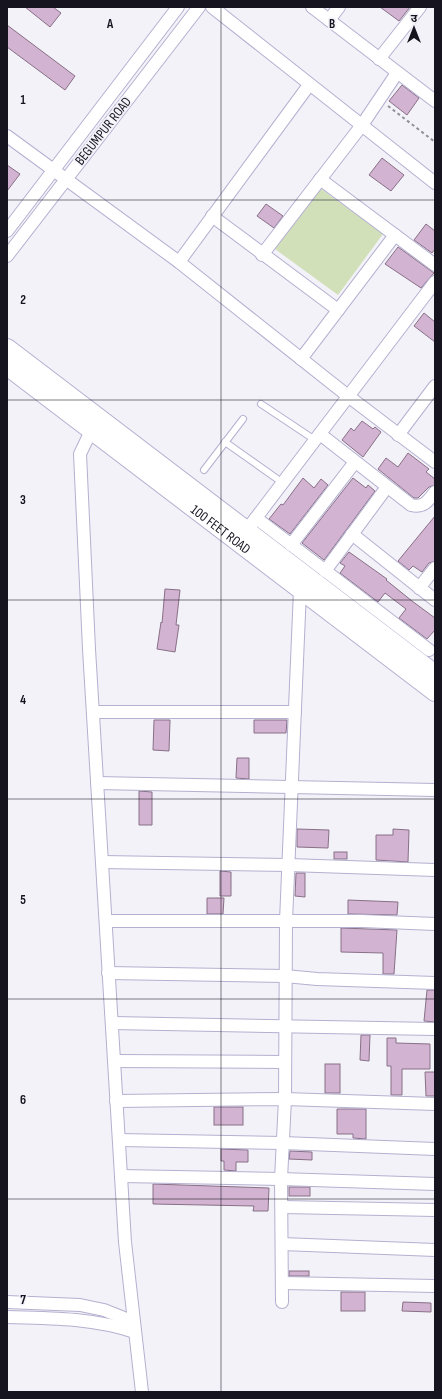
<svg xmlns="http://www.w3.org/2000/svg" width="442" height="1399" font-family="'Sofia Sans Condensed','Noto Sans Devanagari',sans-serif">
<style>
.green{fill:#d2e0ba}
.building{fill:#d2b3d1;stroke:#887087}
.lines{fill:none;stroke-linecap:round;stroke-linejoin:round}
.lane-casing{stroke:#b4b0d0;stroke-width:8}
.street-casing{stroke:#b4b0d0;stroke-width:14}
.secondary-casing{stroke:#b4b0d0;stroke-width:20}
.path{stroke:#908e97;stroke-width:2;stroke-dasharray:3 3;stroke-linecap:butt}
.lane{stroke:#fff;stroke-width:6}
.street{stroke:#fff;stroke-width:12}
.secondary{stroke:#fff;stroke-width:18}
.grid{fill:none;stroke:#16141f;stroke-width:1;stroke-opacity:0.55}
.labels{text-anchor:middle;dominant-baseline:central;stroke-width:3.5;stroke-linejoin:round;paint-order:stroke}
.street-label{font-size:14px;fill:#16141f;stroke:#f3f2f9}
.grid-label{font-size:13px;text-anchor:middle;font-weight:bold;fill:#16141f;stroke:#f3f2f9;stroke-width:3.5;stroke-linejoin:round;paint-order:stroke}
</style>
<rect width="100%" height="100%" fill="#f3f2f9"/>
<!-- green -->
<polygon class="green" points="320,188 383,234 338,295 275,249"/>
<!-- building -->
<g class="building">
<polygon points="25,7 53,7 61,13 50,27"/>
<polygon points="380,7 410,7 399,21"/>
<polygon points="7,25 75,76 65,90 7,47"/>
<polygon points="402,85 419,98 407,115 389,101"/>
<polygon points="382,158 404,175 391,191 369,175"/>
<polygon points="7,165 20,174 7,191"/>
<polygon points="266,204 283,216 274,228 257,216"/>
<polygon points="426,224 435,231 435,249 432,253 414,240"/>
<polygon points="398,247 434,273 421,288 385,264"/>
<polygon points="424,313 435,322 435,342 414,326"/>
<polygon points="362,421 373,429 375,427 381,432 363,457 342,440 351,428 354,431"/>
<polygon points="408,453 429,469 426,472 435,479 435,485 429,487 418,498 414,498 378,469 386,458 398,467"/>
<polygon points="303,478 314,488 321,479 328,485 290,534 269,519 281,504 283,505"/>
<polygon points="353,478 366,488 368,485 375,491 324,560 302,543"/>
<polygon points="435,516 435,561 429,563 422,572 413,566 409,570 398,561"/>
<polygon points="349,552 387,579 386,580 412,601 435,618 435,630 427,639 399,618 406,609 385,593 378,602 340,573 345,566 340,563"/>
<polygon points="165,589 180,590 176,625 179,625 175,652 157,649 161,622 162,623"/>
<polygon points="154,720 170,720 169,751 153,750"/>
<polygon points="254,720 287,720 286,733 254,733"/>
<polygon points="237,758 249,758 249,779 236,778"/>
<polygon points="139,791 152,792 152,825 139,825"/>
<polygon points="297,829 329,830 328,848 297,847"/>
<polygon points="393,829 409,830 408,862 376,860 376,835 393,835"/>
<rect x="334" y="852" width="13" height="7"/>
<polygon points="220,871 231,872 231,896 220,896"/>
<polygon points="296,873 305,873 305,897 295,896"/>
<polygon points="207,898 224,898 223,914 207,914"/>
<polygon points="348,900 398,902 397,915 348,914"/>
<polygon points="341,928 397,930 394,974 383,974 383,953 341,952"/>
<polygon points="427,990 435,990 435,1022 424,1021"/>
<polygon points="361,1035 370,1035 369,1061 360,1060"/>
<polygon points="387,1038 396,1038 396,1043 430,1044 430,1069 402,1069 402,1095 391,1095 391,1066 387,1066"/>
<rect x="325" y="1064" width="15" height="29"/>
<polygon points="425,1072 435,1072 435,1096 426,1096"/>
<rect x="214" y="1107" width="29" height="18"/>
<polygon points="337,1109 366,1109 366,1139 353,1138 353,1134 337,1134"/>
<polygon points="221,1149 248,1150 248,1162 236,1162 236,1171 224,1170 224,1161 221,1161"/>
<polygon points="290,1151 312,1152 312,1160 289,1159"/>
<polygon points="153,1184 269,1188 268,1211 253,1211 254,1206 153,1204"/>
<rect x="289" y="1187" width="21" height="9"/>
<rect x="289" y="1271" width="20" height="5"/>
<rect x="341" y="1292" width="24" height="19"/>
<polygon points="403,1302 431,1303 431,1312 402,1311"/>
</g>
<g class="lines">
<defs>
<g id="lane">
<polyline points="261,404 315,440"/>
<polyline points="225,442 283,483"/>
<polyline points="204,470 243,419"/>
</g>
<g id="street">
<polyline points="212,7 435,183"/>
<polyline points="312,7 435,101"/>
<polyline points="329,20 339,7"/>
<polyline points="379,59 420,7"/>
<polyline points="7,136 179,262 348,396 435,462"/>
<polyline points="320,179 435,265"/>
<polyline points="212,216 338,310"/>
<polyline points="7,231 178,7"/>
<polyline points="262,255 362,125 397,73"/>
<polyline points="7,256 199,7"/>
<polyline points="179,262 309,85"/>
<polyline points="301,359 395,235"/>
<polyline points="91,431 80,454 89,649 125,1242 142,1392"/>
<path d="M 320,434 L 411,505 C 424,508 428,501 435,492"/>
<polyline points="398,435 435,386"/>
<polyline points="256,518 429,650"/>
<polyline points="246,531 435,282"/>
<polyline points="352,534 435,600"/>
<polyline points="291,545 355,462"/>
<polyline points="325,571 387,487"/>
<polyline points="419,588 435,568"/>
<polyline points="93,712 295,712"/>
<polyline points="97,783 435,790"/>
<polyline points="102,862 289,865 435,870"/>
<polyline points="106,921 362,921 435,924"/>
<polyline points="108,973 285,976 317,979 435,983"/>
<polyline points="112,1023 435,1029"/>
<polyline points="115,1061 284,1062"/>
<polyline points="116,1101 285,1099 435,1104"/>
<polyline points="119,1140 283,1143 435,1149"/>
<polyline points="121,1176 281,1179 435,1184"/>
<polyline points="282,1207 435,1210"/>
<polyline points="282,1244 435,1250"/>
<polyline points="282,1283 435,1286"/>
<polyline points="7,1302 80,1305 104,1310 134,1322"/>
<polyline points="282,1302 281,1179 285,1099 286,921 300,590"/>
<path d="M 7,1317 C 51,1318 93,1318 135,1332"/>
</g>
<g id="secondary">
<polyline points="7,348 435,674"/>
<path id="s1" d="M 7,366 L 435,692"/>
</g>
</defs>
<!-- lane casing -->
<use href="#lane" class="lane-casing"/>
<!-- street casing -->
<use href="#street" class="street-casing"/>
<!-- secondary casing -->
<use href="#secondary" class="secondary-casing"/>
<!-- path -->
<polyline class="path" points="388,106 435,142"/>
<!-- lane -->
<use href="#lane" class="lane"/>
<!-- street -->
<use href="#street" class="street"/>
<!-- secondary -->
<use href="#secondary" class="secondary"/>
</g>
<!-- grid -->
<path class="grid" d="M 221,7 L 221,1392M 7,200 L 435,200M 7,400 L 435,400M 7,600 L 435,600M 7,799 L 435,799M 7,999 L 435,999M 7,1199 L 435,1199"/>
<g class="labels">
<!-- street labels -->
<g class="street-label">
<text transform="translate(103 131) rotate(-52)">BEGUMPUR ROAD</text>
<text stroke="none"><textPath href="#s1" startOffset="269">100 FEET ROAD</textPath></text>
</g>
</g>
<g class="grid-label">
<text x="110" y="28">A</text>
<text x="332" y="28">B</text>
<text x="23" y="104">1</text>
<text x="23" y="304">2</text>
<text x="23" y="504">3</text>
<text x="23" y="704">4</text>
<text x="23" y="904">5</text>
<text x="23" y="1104">6</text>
<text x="23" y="1304">7</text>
</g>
<!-- border -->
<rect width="442" height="1399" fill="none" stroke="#16141f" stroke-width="16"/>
<!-- north arrow -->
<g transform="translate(414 28)" stroke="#f3f2f9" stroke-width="3" paint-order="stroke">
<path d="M0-3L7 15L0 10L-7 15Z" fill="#16141f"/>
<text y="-6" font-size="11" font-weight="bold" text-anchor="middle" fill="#16141f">उ</text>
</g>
</svg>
